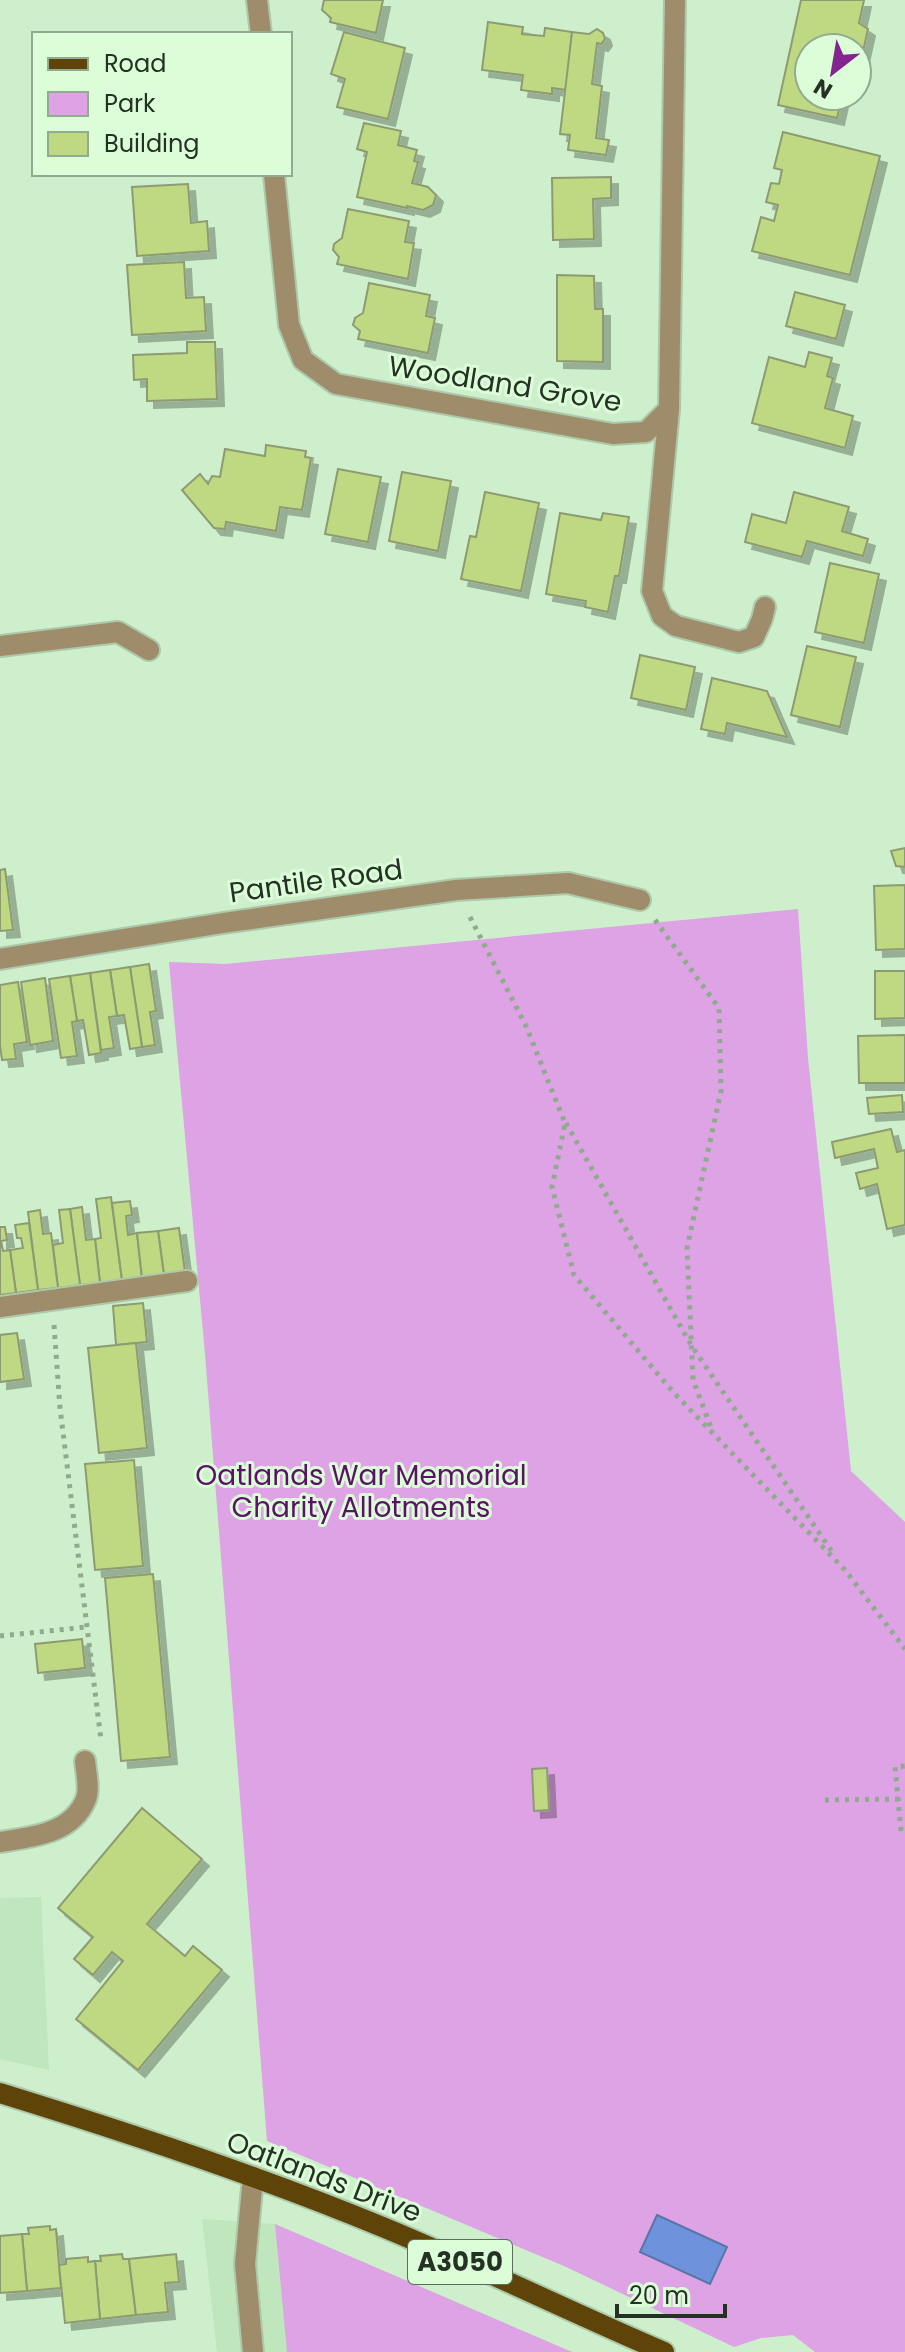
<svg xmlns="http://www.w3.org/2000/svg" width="905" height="2352" font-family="Poppins,sans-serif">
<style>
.built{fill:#bfe6bc}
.green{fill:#dda3e4}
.water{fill:#6e93dc;stroke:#5876a5;stroke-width:2}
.building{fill:#bed982;stroke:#8e9b72;stroke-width:2;filter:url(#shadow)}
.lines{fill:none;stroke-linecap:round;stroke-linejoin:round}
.minor-casing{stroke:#acc9aa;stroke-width:24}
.major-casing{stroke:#acc9aa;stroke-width:24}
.path{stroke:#90aa8e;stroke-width:5;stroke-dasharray:4 6;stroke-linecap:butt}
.minor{stroke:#9e8c6a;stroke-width:20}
.major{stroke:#5e4409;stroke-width:20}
.labels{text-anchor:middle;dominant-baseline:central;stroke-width:6;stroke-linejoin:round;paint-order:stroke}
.shield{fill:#dbfdd8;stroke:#5c6e5a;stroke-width:2}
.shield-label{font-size:26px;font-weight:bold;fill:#253124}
.street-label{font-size:28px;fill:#253124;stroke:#dbfdd8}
.park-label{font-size:28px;fill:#5b1165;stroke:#dbfdd8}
</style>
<defs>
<filter id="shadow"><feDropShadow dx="7" dy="7" stdDeviation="0" flood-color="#0004"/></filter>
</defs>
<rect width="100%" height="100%" fill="#ceefcb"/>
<!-- built -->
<g class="built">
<polygon points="41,1897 49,2070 0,2059 0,1898"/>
<polygon points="202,2219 275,2224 572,2352 217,2352"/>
</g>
<!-- green -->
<g class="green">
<polygon points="798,909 808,1058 851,1471 905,1522 905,2352 815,2352 793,2335 761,2338 734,2347 564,2266 267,2141 205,1354 169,962 225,964"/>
<polygon points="275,2224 572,2352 287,2352"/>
</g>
<!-- water -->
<polygon class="water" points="657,2215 727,2247 710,2284 640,2252"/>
<!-- building -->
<g class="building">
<polygon points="324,0 383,0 376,33 330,22 331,18 322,10"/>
<polygon points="801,0 864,0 859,23 868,29 859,69 857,69 857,48 809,48 809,96 842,96 837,118 778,105"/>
<polygon points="488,22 523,27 522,34 544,36 545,28 572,32 566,90 552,88 552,94 521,90 523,75 482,70"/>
<polygon points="597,29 603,33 605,39 601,44 597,43 592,84 602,86 596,138 609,140 606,155 568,150 570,135 560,134 572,32 589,34"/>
<polygon points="344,32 405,48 388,119 337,107 345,79 331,74"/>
<polygon points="364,123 401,131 398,145 417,150 414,161 418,162 412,183 428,187 436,195 433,205 423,210 407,206 407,208 357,197 367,152 357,149"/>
<polygon points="783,132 880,156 850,275 752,251 761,217 774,221 778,205 766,202 771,183 779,184 782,170 774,168"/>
<polygon points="611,177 611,198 593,199 594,239 553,240 552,178"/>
<polygon points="188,184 191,223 207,221 209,251 137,256 132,187"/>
<polygon points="348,209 409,221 405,242 414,243 408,279 337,264 339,257 333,250 334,244 342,238"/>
<polygon points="184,262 186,298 204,297 206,331 132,335 127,265"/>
<polygon points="557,275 594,276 595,309 603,309 603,362 557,361"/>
<polygon points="369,283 430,295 426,316 435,318 428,353 358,339 360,331 353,325 355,318 363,313"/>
<polygon points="795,292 845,305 836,339 786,326"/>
<polygon points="187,342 215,342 217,399 147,401 147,379 134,380 133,355 187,353"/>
<polygon points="809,352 832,358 827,376 833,378 825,408 853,416 845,448 752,423 769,357 805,367"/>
<polygon points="266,445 306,451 305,457 311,458 302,510 280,507 276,531 226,522 225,529 214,528 182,490 200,474 208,484 212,476 220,477 225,449 265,456"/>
<polygon points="338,469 381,477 368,542 325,534"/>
<polygon points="402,472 451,481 438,551 389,541"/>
<polygon points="485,492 539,503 521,591 461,579 470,536 476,537"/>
<polygon points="794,492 849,507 842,531 868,539 863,556 807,541 802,557 745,542 752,514 786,523"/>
<polygon points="560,513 601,520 603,513 629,517 619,576 615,576 608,612 585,607 586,601 546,594"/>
<polygon points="830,563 879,574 864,643 815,632"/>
<polygon points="807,646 856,657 840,727 791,715"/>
<polygon points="640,655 695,667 686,710 631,698"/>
<polygon points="712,678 767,691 787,737 727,723 725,734 701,729"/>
<polygon points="905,848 905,867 896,866 891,851"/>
<polygon points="5,869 13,930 0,931 0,870"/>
<polygon points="905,885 905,949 876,950 874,886"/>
<polygon points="149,964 156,1011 150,1012 155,1045 142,1047 130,967"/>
<polygon points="130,967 142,1047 130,1049 124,1015 117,1016 110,970"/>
<polygon points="110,970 117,1016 109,1017 114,1048 101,1050 90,973"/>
<polygon points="875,971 905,971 905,1018 875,1019"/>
<polygon points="90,973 101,1053 89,1055 83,1020 77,1021 70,976"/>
<polygon points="70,976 77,1021 72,1022 77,1056 61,1058 49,979"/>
<polygon points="45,978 53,1041 30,1045 21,982"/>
<polygon points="18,982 27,1042 14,1044 16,1059 2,1060 0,1045 0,985"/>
<polygon points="905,1035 905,1083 859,1083 858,1036"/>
<polygon points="902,1095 903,1112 869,1114 867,1098"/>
<polygon points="891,1129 897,1152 905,1150 905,1225 887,1229 877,1184 860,1189 856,1173 878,1168 874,1149 835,1158 832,1142"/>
<polygon points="111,1197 122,1280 100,1283 95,1239 101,1238 96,1199"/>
<polygon points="130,1201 132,1215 126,1216 128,1235 137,1233 142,1278 122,1280 112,1203"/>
<polygon points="82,1207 86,1240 95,1239 100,1283 80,1285 70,1209"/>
<polygon points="70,1209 80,1285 58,1288 53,1245 63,1243 59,1210"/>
<polygon points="40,1210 43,1234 51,1233 58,1288 38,1290 28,1212"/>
<polygon points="29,1223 38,1290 16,1293 10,1250 23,1248 21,1238 17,1238 15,1225"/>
<polygon points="0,1227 5,1227 7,1240 1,1241 3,1251 10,1250 16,1293 0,1295"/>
<polygon points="179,1228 185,1272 164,1275 158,1231"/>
<polygon points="158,1231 164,1275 142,1278 137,1233"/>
<polygon points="143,1303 147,1342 116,1345 113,1306"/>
<polygon points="17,1333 24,1379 0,1382 0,1335"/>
<polygon points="136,1343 147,1448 99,1453 88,1348"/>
<polygon points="134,1460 143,1566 95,1570 85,1464"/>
<polygon points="153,1574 170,1757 121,1761 105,1578"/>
<polygon points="82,1639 85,1668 38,1673 35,1644"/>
<polygon points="547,1768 549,1810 534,1811 532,1769"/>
<polygon points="142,1808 202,1859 147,1924 185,1956 193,1946 222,1970 138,2070 76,2019 123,1961 112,1952 93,1975 74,1959 93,1937 58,1908"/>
<polygon points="50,2226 50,2230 56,2229 61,2288 27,2291 22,2234 29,2234 28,2228"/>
<polygon points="22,2234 27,2291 0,2293 0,2236"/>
<polygon points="122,2254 123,2259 129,2259 136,2315 100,2319 95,2261 101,2261 100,2256"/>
<polygon points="176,2254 179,2282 165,2283 168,2312 136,2315 129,2259"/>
<polygon points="88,2257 88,2262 95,2261 100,2319 65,2323 59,2265 66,2264 66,2259"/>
</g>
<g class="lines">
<defs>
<g id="minor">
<polyline points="257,0 261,34"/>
<polyline points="675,0 669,409 652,591 662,616 676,626 739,642 754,637 762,619 765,607"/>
<polyline points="274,174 289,325 303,360 336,384 613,434 646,432 669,409"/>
<polyline points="0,646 118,632 149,650"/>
<polyline points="0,959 223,923 456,890 568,883 640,900"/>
<polyline points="0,1307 187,1281"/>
<path d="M 0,1842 C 32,1837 72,1834 86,1799 C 90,1789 86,1772 85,1761"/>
<polyline points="253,2352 245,2264 253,2177"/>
</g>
<path id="major" d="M 0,2093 C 130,2133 260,2176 385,2228 C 479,2267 571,2312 664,2352"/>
</defs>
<!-- minor casing -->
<use href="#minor" class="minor-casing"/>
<!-- major casing -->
<use href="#major" class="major-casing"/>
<!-- path -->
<g class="path">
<polyline points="470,917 526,1026 565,1123 552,1187 574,1275 673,1392 845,1570 905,1649"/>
<polyline points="655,920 719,1008 721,1091 687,1248 693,1380 712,1430"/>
<polyline points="566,1123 691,1345 835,1556"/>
<polyline points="54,1325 60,1408 101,1740"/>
<polyline points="0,1636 87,1627"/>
<polyline points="825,1800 899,1799"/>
<polyline points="901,1831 895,1767 905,1766"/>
</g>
<!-- minor -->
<use href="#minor" class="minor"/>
<!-- major -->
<use href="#major" class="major"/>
</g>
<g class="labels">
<!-- shield labels -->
<rect class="shield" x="408" y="2240" width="104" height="44" rx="6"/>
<g class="shield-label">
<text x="460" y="2262">A3050</text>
</g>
<!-- street labels -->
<g class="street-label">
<text transform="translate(505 384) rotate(9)">Woodland Grove</text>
<text transform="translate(316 881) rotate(-8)">Pantile Road</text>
<text transform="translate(324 2177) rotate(21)">Oatlands Drive</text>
</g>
<!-- park labels -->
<g class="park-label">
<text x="361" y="1475">Oatlands War Memorial<tspan x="361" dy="32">Charity Allotments</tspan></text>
</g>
</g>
<!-- legend -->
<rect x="32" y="32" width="260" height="144" fill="#dbfdd8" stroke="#92ab90" stroke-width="2"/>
<rect x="48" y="58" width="40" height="12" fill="#5e4409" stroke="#92ab90" stroke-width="2"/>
<text x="104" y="72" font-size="24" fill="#253124">Road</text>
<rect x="48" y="92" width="40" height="24" fill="#dda3e4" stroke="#92ab90" stroke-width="2"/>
<text x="104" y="112" font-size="24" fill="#253124">Park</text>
<rect x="48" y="132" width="40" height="24" fill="#bed982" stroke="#92ab90" stroke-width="2"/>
<text x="104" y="152" font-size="24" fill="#253124">Building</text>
<!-- north arrow -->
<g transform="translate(833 72) rotate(211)"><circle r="38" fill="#dbfdd8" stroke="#92ab90" stroke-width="2"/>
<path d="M0-6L14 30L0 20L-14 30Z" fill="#83248f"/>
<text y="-12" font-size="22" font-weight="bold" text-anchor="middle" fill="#253124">N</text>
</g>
<!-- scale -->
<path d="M617 2304v12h108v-12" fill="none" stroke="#253124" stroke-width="4"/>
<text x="629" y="2304" font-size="24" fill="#253124" stroke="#dbfdd8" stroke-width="6" paint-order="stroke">20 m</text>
</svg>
